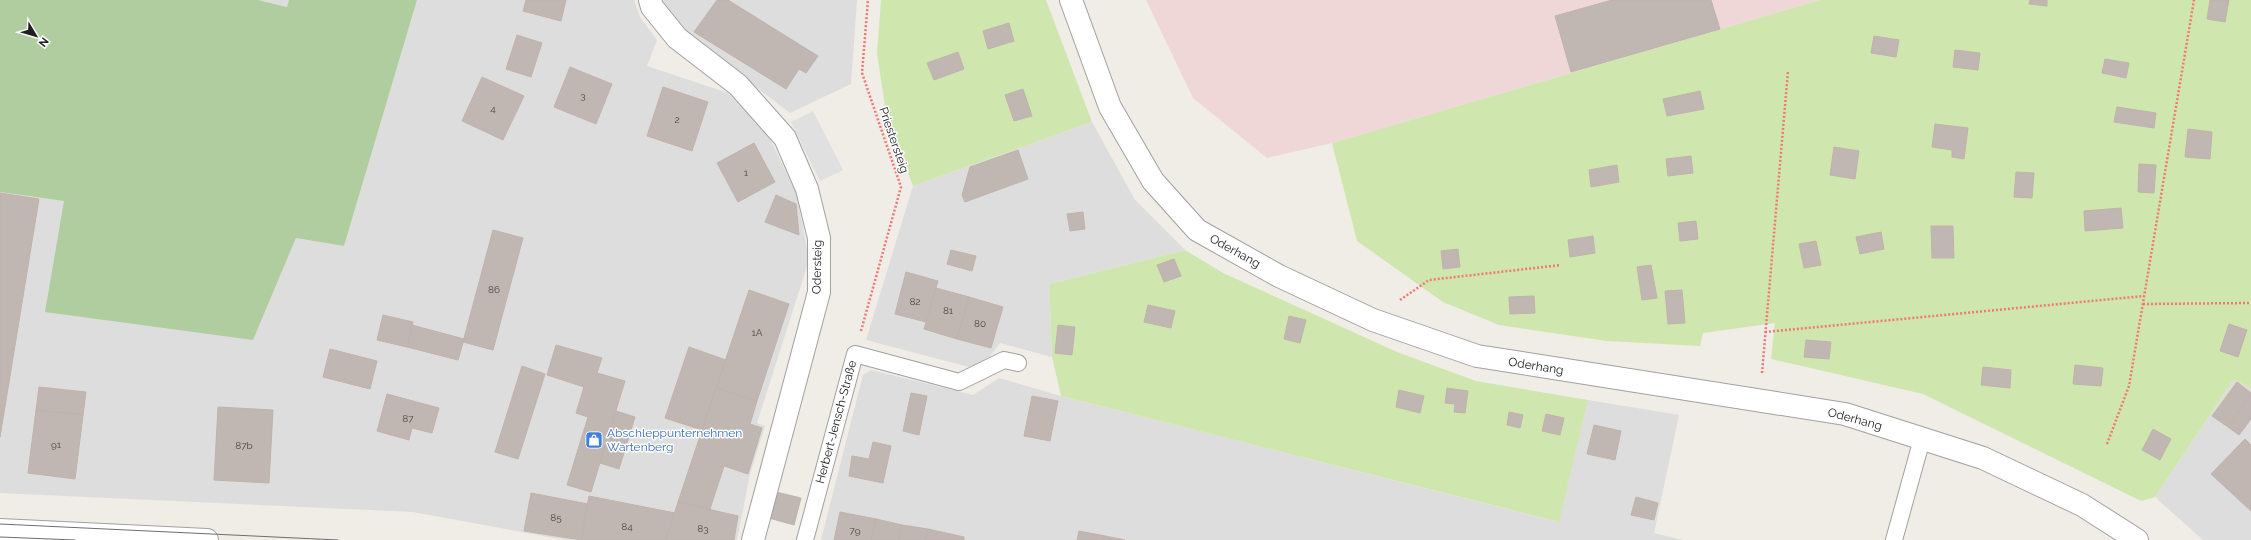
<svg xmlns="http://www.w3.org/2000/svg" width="2251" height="540" font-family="Raleway,sans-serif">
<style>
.residential{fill:#dedddd}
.commercial{fill:#efd7d8}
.grass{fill:#cfe7af}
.forest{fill:#afcd9e}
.parking{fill:#e0e0e0}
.building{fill:#c0b7b3;stroke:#c1b2aa}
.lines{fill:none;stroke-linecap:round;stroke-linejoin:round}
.service-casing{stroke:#a1a1a1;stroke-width:18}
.minor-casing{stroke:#a1a1a1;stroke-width:24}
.path{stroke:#f27775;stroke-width:2.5;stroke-dasharray:2 2;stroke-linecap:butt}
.service{stroke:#fff;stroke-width:16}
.minor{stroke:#fff;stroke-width:22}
.tram{stroke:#6e6e6e;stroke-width:1}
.labels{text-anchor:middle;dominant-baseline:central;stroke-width:3;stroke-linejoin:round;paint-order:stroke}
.number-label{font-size:10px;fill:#484645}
.street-label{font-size:12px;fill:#202020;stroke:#fff}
.shop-label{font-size:12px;fill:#366cbe;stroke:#fff;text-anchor:start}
</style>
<rect width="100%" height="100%" fill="#f0ece6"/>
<!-- residential -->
<g class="residential">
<polygon points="258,0 289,0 287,7"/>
<polygon points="417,0 634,0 640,17 657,40 647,66 728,93 768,135 797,195 809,260 757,423 765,426 750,474 737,540 565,540 413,512 0,493 0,192 64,201 253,340 296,238 344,246"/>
<polygon points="662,0 857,0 851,84 790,113 676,26 666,13"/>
<polygon points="1092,122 1135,200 1185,250 1049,284 1052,357 1000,343 987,360 969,367 866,340 913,186"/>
<polygon points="871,370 973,395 999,378 1061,396 1558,522 1588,400 1679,415 1654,533 1683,540 821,540 863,375"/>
<polygon points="2234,379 2251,389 2251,540 2203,540 2155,497"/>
</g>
<!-- commercial -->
<polygon class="commercial" points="1146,0 1820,0 1332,143 1267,158 1193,98"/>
<!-- grass -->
<g class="grass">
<polygon points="881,0 1046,0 1092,122 913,186 886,113 877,53"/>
<polygon points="1820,0 2251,0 2251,389 2234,379 2155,497 2141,501 1923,394 1771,359 1775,323 1703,333 1700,346 1607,341 1499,325 1443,302 1357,241 1332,143"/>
<polygon points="1185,250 1223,273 1397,352 1476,381 1588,400 1559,522 1061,396 1052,357 1049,284"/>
</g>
<!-- forest -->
<polygon class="forest" points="0,0 258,0 287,7 289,0 417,0 344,246 296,238 253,340 45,312 64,201 0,192"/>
<!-- parking -->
<polygon class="parking" points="813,111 843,170 820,181 791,122"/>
<!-- building -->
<g class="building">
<polygon points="526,0 566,0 561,21 523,11"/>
<polygon points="717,0 728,0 818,56 806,73 799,69 786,89 694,32"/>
<polygon points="1612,0 1711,0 1720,29 1571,72 1555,16"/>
<polygon points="2030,0 2047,0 2047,6 2029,4"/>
<polygon points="2210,0 2229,0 2225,22 2207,19"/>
<polygon points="1009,23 1014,41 988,49 983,31"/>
<polygon points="517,35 542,43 531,77 506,69"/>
<polygon points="1874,36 1899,40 1896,57 1871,53"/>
<polygon points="1955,50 1980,53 1978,70 1953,67"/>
<polygon points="958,52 964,69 934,80 927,63"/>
<polygon points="2105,59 2129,63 2126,78 2102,73"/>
<polygon points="570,67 612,84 596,124 554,107"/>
<polygon points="482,77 524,96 503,140 462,121"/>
<polygon points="663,87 708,102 692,151 647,136"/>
<polygon points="1023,89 1032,116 1014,121 1005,95"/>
<polygon points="1700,91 1704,109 1667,116 1663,99"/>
<polygon points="2117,107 2156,113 2154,128 2114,122"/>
<polygon points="1935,124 1968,128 1964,159 1952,157 1952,150 1932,147"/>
<polygon points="2188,129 2212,132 2210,159 2185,157"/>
<polygon points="754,143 775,182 738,202 717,163"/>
<polygon points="1834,147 1859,151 1855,179 1830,175"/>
<polygon points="1018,150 1028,179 965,202 962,195 970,167"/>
<polygon points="1691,156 1693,173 1668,176 1666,159"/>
<polygon points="2139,164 2156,165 2154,193 2138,192"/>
<polygon points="1617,165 1619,182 1591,187 1589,170"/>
<polygon points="2016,172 2034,173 2032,198 2014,197"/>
<polygon points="0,193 39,199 0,437"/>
<polygon points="776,195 796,204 799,235 765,222"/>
<polygon points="2121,208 2123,228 2085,231 2084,211"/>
<polygon points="1083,212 1085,229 1070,231 1067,214"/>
<polygon points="1696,221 1698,239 1680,241 1678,223"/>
<polygon points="1931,226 1953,226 1954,258 1932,258"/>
<polygon points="493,230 523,238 493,350 463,342"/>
<polygon points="1881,232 1884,249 1860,254 1856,237"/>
<polygon points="1593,236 1595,253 1570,257 1568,240"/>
<polygon points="1816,241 1821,265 1804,268 1799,244"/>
<polygon points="1458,249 1460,267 1443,269 1441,251"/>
<polygon points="951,250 976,256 972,271 947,264"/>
<polygon points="1174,259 1181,276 1164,282 1157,265"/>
<polygon points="1651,265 1657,298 1642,300 1637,267"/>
<polygon points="906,272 938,281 926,322 895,314"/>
<polygon points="936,288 969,297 957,339 924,329"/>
<polygon points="749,290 789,304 757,401 716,388"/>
<polygon points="1682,290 1685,323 1668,324 1665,291"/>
<polygon points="1534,296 1535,313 1510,314 1509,297"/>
<polygon points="969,297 1003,307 991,348 957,339"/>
<polygon points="1148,305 1175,311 1171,328 1144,322"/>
<polygon points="383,315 413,322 407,347 377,340"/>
<polygon points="1289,316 1306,320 1300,343 1284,339"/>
<polygon points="2229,324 2247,330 2238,357 2220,351"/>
<polygon points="412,325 464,339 458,360 407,347"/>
<polygon points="1058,325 1075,327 1072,355 1055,353"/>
<polygon points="1806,340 1831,342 1829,359 1804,357"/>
<polygon points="556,345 602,358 597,373 625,381 591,492 567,485 588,417 576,413 584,387 547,375"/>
<polygon points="689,347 726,360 702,430 665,418"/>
<polygon points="330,349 377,361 370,389 323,377"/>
<polygon points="2075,365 2103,368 2101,386 2073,384"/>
<polygon points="522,366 545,374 518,459 495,452"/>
<polygon points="1983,367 2011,370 2010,388 1981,385"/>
<polygon points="2237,382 2251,393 2251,395 2228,427 2212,416"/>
<polygon points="39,387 86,392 83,415 36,410"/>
<polygon points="716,388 757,401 750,424 762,428 748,474 724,466 710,509 678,502"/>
<polygon points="1447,388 1468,391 1465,413 1454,412 1455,404 1445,403"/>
<polygon points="1399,390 1424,396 1420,413 1396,407"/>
<polygon points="911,393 927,396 919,435 903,431"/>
<polygon points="387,394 439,408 432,433 412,428 409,440 377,431"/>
<polygon points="2251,395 2251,419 2239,435 2228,427"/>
<polygon points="1032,396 1058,401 1050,441 1024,436"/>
<polygon points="218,407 273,410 269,483 214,480"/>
<polygon points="36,410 83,415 75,479 28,473"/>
<polygon points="616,411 635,417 619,469 600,463"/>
<polygon points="1509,412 1523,415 1520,428 1507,425"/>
<polygon points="1546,414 1564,418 1560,435 1542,431"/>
<polygon points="1594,425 1621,431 1615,460 1587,454"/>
<polygon points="2153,429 2171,439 2160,460 2142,450"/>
<polygon points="2245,439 2251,445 2251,511 2211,474"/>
<polygon points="873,442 891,446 883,483 849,476 852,456 869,459"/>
<polygon points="776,492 801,498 794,525 769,518"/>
<polygon points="531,493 588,504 581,540 524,531"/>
<polygon points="589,496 675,513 666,540 581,540"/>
<polygon points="1636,497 1658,503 1654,520 1631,515"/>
<polygon points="678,502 738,516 734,540 666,540"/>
<polygon points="840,512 876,519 871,540 834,540"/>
<polygon points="876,519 902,525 899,540 871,540"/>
<polygon points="902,525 928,529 926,540 899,540"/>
<polygon points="928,529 964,537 964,540 926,540"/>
<polygon points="1079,531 1105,536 1104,540 1077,540"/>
<polygon points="1105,536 1125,540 1104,540"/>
</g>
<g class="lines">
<defs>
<g id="service">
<polyline points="805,540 855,354 959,382 1004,360 1018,363"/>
<polyline points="1894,540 1922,439"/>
</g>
<g id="minor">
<polyline points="650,0 652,7 677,38 738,85 785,138 807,189 819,238 819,292 753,540"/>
<polyline points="1071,0 1110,107 1153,181 1197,230 1279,276 1373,320 1477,356 1845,414 1983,458 2082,505 2137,540"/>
<polyline points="0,530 207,540"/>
</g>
</defs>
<!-- service casing -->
<use href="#service" class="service-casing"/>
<!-- minor casing -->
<use href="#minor" class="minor-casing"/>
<!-- path -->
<g class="path">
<polyline points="1400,300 1429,280 1561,265"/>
<polyline points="2143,304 2251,303"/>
<polyline points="861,331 901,187 862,73 868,0"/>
<polyline points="1765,332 2144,296"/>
<polyline points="1762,373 1788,71"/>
<polyline points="2107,444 2129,386 2194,0"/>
</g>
<!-- service -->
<use href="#service" class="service"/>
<!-- minor -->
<use href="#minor" class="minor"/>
<!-- tram -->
<g class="tram">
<polyline points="0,524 338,540"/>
<polyline points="0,537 75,540"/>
</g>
</g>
<!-- icons -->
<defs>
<symbol id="shop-square" viewBox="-11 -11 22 22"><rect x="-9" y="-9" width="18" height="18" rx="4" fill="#3f7fe0" stroke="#fff"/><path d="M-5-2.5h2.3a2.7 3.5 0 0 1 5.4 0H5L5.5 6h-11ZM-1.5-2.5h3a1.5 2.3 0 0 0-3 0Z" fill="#fff"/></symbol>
</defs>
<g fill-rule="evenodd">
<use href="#shop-square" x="584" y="430" width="20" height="20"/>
</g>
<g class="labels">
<!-- number labels -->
<g class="number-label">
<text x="583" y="95">3</text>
<text x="493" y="108">4</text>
<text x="677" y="119">2</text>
<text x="746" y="172">1</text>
<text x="494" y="289">86</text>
<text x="915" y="301">82</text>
<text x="948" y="310">81</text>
<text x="980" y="323">80</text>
<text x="757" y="332">1A</text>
<text x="408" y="418">87</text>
<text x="56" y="444">91</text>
<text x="244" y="445">87b</text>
<text x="556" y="517">85</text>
<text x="627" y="526">84</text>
<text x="703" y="528">83</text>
<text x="855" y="530">79</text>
</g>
<!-- street labels -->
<g class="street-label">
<text transform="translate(894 140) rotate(71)">Priestersteig</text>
<text transform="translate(1235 251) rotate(29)">Oderhang</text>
<text transform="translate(817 267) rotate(-89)">Odersteig</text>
<text transform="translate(1536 366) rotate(9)">Oderhang</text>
<text transform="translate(1855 419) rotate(15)">Oderhang</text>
<text transform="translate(836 422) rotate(-75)">Herbert-Jensch-Straße</text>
</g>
<!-- shop labels -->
<g class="shop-label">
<text x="607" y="433">Abschleppunternehmen<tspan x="607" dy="14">Wartenberg</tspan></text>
</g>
</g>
<!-- north arrow -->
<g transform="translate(36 36) rotate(128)" stroke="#ffffff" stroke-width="3" paint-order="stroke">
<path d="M0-3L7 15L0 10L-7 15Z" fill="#202020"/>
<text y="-6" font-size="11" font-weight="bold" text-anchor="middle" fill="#202020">N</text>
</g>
</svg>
